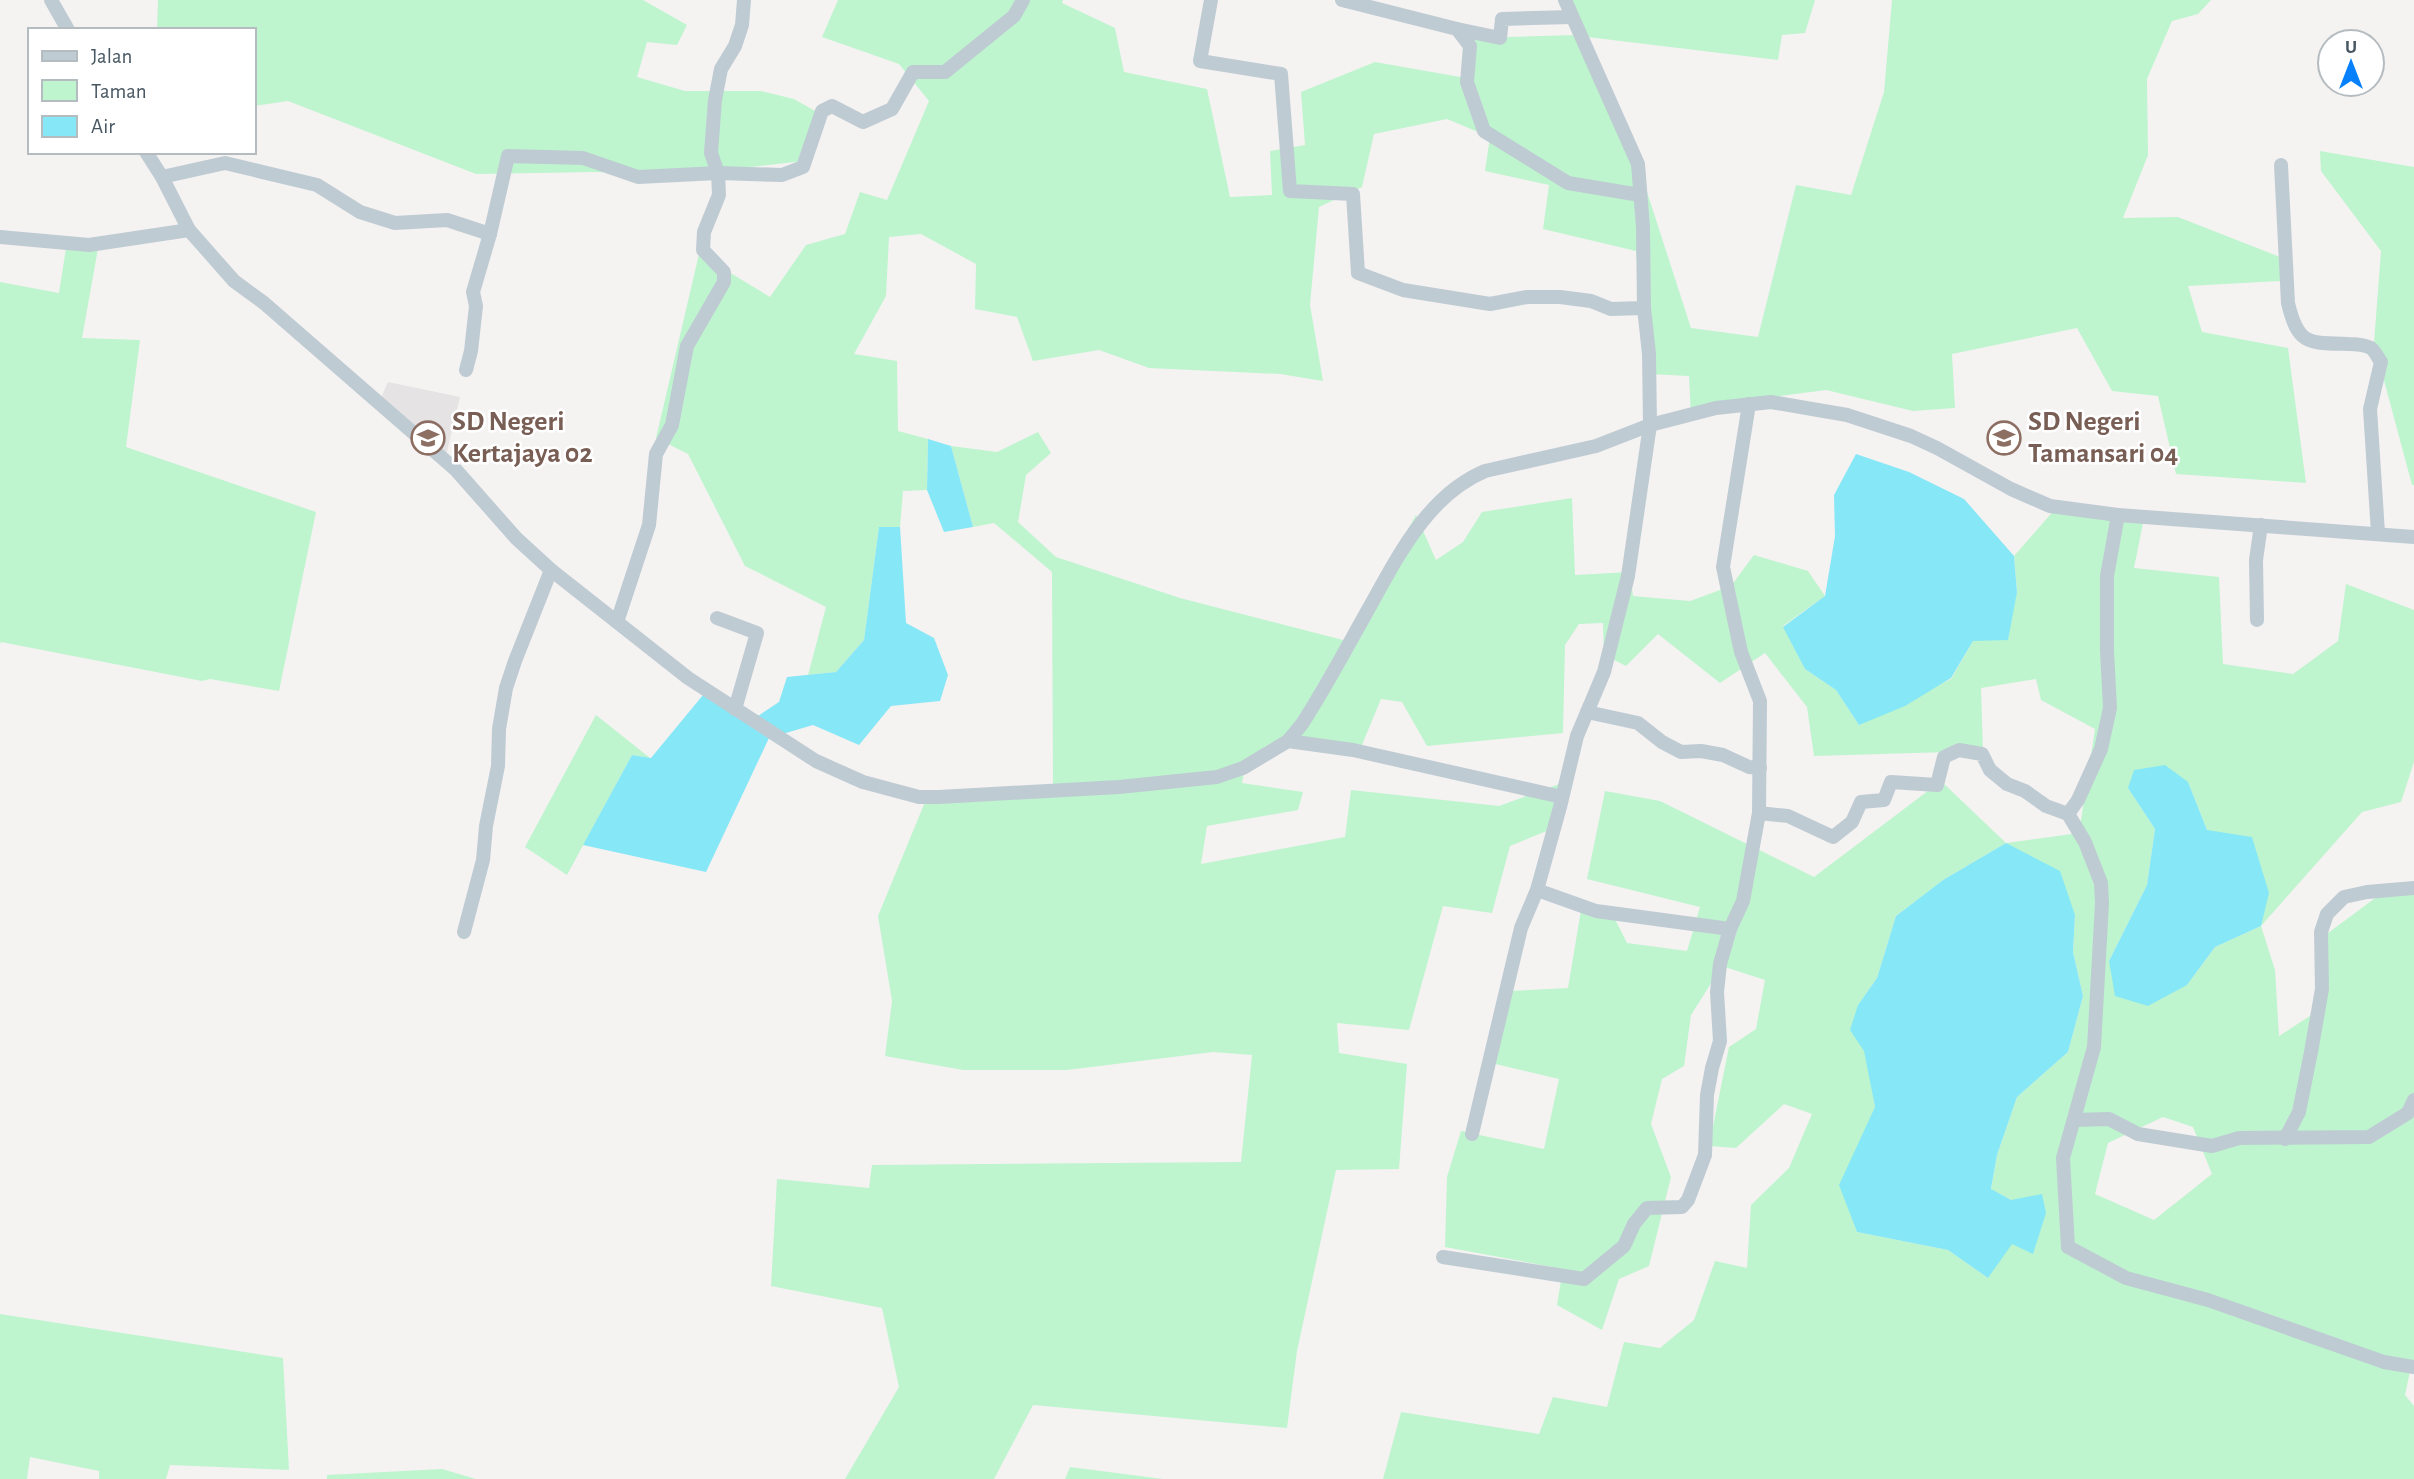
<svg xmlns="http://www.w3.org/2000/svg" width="2414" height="1479" font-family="'Alegreya Sans',sans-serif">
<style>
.education{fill:#e6e3e4}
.green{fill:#bef5cf;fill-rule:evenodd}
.water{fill:#86e7f6}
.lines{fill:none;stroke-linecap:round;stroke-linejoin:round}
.minor{stroke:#bfcbd3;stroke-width:14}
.labels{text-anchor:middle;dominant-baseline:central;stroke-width:5;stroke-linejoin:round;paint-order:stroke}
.education-label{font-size:28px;font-weight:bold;fill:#785e54;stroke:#fff;text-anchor:start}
</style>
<rect width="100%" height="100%" fill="#f5f2f2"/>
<!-- education -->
<polygon class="education" points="388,382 460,397 446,456 378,405"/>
<!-- green -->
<g class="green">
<polygon points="158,0 643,0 687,25 677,45 647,42 637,77 685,91 761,91 794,99 817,112 812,160 682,175 594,172 476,174 288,101 254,106 254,30 157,30"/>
<polygon points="838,0 1063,0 1062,3 1115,28 1124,72 1207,89 1230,197 1272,195 1270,151 1305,145 1301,92 1375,62 1466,78 1473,38 1578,35 1561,0 1815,0 1805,33 1782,35 1778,60 1579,36 1638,164 1691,328 1758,337 1796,185 1851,195 1884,92 1892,0 2211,0 2198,14 2172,21 2147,79 2148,155 2123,218 2178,217 2280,257 2280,281 2188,286 2202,332 2288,348 2306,483 2176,474 2158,396 2112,391 2077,328 1952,354 1955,408 1913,411 1826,390 1748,400 1691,417 1689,376 1648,374 1636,251 1543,229 1549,185 1485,171 1490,137 1447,119 1374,134 1362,187 1319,207 1310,305 1323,381 1280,374 1149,368 1099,350 1033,361 1017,317 975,309 976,264 921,234 889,237 886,296 854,354 897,361 898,431 928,439 927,490 903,491 900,527 879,527 864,640 836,672 808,675 826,607 745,566 688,454 656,438 699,254 770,297 806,245 845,234 860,192 887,200 929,101 899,64 822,37"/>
<polygon points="2320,151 2414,167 2414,485 2412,485 2374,343 2381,251 2321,171"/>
<polygon points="67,242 99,243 82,338 140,340 126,447 316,512 279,691 210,679 202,681 1,642 0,644 0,282 59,293"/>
<path d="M 1038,432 L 1051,453 L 1026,475 L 1018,522 L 1056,557 L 1180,598 L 1347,641 L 1416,515 L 1436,560 L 1463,542 L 1482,512 L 1572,498 L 1575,575 L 1630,572 L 1633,596 L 1690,601 L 1731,586 L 1754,555 L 1808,571 L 1825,596 L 1783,626 L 1805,669 L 1836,690 L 1859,725 L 1951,679 L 1973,641 L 2017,592 L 2014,556 L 2056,508 L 2144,518 L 2134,568 L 2219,577 L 2223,664 L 2293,674 L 2338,641 L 2346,584 L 2414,610 L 2414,762 L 2401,802 L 2362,812 L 2261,926 L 2275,970 L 2279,1036 L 2319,1010 L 2316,942 L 2390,887 L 2414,889 L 2414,1362 L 2412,1362 L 2405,1395 L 2414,1406 L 2414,1479 L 1383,1479 L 1401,1412 L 1539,1434 L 1553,1397 L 1607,1407 L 1624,1342 L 1660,1348 L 1694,1320 L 1715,1261 L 1747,1268 L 1751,1205 L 1789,1168 L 1812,1114 L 1784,1104 L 1736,1148 L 1709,1146 L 1729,1047 L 1756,1029 L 1765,980 L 1722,966 L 1691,1015 L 1684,1066 L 1662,1079 L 1651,1124 L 1671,1177 L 1649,1266 L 1619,1279 L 1602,1330 L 1557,1305 L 1563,1269 L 1445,1247 L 1447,1177 L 1461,1131 L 1544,1149 L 1559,1079 L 1491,1063 L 1509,991 L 1568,988 L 1581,910 L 1615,919 L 1627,943 L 1687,951 L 1700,907 L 1587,879 L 1605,791 L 1660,801 L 1814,877 L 1941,781 L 2006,843 L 2079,833 L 2095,729 L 2041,700 L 2036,679 L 1981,688 L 1983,751 L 1814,756 L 1807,707 L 1765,653 L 1720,683 L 1658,634 L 1626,666 L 1604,655 L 1603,623 L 1579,624 L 1565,645 L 1563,733 L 1427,746 L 1402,702 L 1381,699 L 1359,752 L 1271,743 L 1247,759 L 1242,783 L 1303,792 L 1298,810 L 1207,826 L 1201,864 L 1345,837 L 1351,790 L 1499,806 L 1562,783 L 1549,830 L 1510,846 L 1492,913 L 1443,906 L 1409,1030 L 1337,1023 L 1339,1053 L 1407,1064 L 1399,1169 L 1336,1170 L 1297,1351 L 1287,1428 L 1033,1405 L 994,1479 L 845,1479 L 899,1387 L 882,1308 L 771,1286 L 777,1179 L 869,1188 L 872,1165 L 1241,1162 L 1252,1055 L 1213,1052 L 1067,1070 L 963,1070 L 885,1056 L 892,1001 L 878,916 L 925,802 L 1053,792 L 1052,572 L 994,523 L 973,527 L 951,446 L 997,452 ZM 2188,782 L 2207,830 L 2261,926 L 2215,947 L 2187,985 L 2109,961 L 2147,885 L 2155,829 L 2128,788 ZM 2006,843 L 2075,915 L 2073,952 L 2083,996 L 2068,1052 L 2017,1097 L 1997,1155 L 1991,1190 L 2011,1200 L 1988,1278 L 1948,1250 L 1857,1232 L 1840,1185 L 1875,1108 L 1858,1005 L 1877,978 L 1896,916 L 1943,880 ZM 2163,1117 L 2193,1127 L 2212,1174 L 2154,1220 L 2095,1194 L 2108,1143 Z"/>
<polygon points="596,715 650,758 632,755 567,875 525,847"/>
<polygon points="0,1314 283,1358 289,1470 170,1465 166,1479 99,1479 99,1471 30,1457 27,1479 0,1479"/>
<polygon points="1070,1467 1163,1479 1065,1479"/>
<polygon points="442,1469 476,1479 327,1479 327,1475"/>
</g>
<!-- water -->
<g class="water">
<polygon points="928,439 951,446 973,527 944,532 927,490"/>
<polygon points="1856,454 1909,472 1964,499 2014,556 2017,592 2008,640 1973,641 1951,678 1905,706 1859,725 1836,690 1805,669 1783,627 1825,596 1835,536 1834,495"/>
<polygon points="879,527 900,527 906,623 934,638 948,675 940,701 891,706 859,745 813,725 769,738 706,872 583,845 632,755 651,758 703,695 749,722 779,702 787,677 836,672 864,640"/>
<polygon points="2165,765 2188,782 2207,830 2252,837 2269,893 2261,926 2215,947 2187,985 2148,1006 2115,996 2109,961 2147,885 2155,829 2128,788 2134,770"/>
<polygon points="2006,843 2060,871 2075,915 2073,952 2083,996 2068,1052 2017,1097 1997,1155 1991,1189 2011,1200 2042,1194 2046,1213 2033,1254 2012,1244 1988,1278 1948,1250 1857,1232 1839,1185 1875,1107 1864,1051 1850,1030 1858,1005 1877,978 1896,916 1943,880"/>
</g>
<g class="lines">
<!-- minor -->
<g class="minor">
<polyline points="51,0 68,30"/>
<polyline points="1211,0 1200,61 1281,74 1290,191 1353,194 1358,273 1403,290 1490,304 1527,297 1560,297 1591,301 1611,309 1644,308"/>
<polyline points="1342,0 1457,29 1470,46 1467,82 1484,131 1568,183 1640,195"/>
<polyline points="1457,29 1500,38 1502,19 1572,17"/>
<path d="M 146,152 L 162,177 L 189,230 L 234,281 L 264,303 L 456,470 L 516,538 L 551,570 L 688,678 L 816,761 L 863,782 L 919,797 L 939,797 L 1119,787 L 1217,777 L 1243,768 L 1288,741 L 1302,724 C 1326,687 1347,647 1369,608 C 1398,556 1428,495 1485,471 L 1596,446 L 1650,425 L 1716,408 L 1771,402 L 1847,415 L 1911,436 L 1937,448 L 2011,489 L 2050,506 L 2118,515 L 2414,537"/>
<path d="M 2281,165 L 2288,303 C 2298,345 2308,343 2348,344 C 2355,344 2365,345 2371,348 C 2375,351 2378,358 2381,362 L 2370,409 L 2378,533"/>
<polyline points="162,177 225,163 317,185 360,212 395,223 447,220 490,234 508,156 583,158 638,177 718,173 782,175 803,167 822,111 832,106 863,122 892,109 913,72 945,72 1014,16 1023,0"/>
<polyline points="0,237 89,245 189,230"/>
<polyline points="466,370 471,351 476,306 473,292 490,234"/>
<polyline points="717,618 757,633 735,709"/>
<polyline points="2257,620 2256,560 2261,525"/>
<polyline points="617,622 649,525 656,454 672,425 687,346 724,282 724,272 703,250 704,232 719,195 718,173 711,153 715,100 721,69 735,46 742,25 744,0"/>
<polyline points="1587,712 1638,723 1662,742 1681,752 1701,751 1723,755 1749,767 1760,768"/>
<polyline points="1288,741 1353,750 1562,797"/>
<polyline points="1759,813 1788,816 1833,837 1852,822 1861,802 1884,800 1891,782 1937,785 1944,757 1959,750 1982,754 1990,770 2007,784 2025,791 2046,806 2068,814 2085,842 2101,883 2102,903 2094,1047 2063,1158 2068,1247 2126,1278 2208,1300 2384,1362 2414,1367"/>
<polyline points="2068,814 2078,800 2101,749 2110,708 2107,651 2107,576 2118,515"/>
<polyline points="1537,890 1596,911 1730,929"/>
<polyline points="464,932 483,860 486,826 498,766 499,729 506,688 515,661 551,570"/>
<polyline points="2074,1120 2109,1119 2138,1134 2212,1146 2239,1138 2369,1137 2408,1113 2414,1100"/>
<polyline points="1472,1134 1521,928 1537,890 1560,807 1577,736 1604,672 1628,576 1650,425 1649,354 1644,308 1643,227 1638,164 1565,0"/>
<polyline points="2285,1139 2299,1112 2311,1052 2322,989 2321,932 2327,914 2344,897 2367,892 2414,888"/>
<polyline points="1443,1257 1584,1279 1624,1246 1634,1224 1647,1208 1682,1207 1688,1200 1705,1155 1707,1095 1712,1068 1720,1041 1717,992 1720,964 1730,929 1743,901 1759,813 1760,701 1741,652 1723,567 1749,404"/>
</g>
</g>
<!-- icons -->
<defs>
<symbol id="school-ring" viewBox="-11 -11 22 22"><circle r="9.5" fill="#fff" stroke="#8d6e63" stroke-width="1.5"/><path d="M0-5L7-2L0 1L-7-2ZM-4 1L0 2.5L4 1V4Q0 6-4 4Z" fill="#8d6e63"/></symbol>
</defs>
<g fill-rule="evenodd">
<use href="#school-ring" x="409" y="419" width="38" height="38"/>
<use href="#school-ring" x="1985" y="419" width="38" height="38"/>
</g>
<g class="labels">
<!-- education labels -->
<g class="education-label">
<text x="452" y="422">SD Negeri<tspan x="452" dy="32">Kertajaya 02</tspan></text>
<text x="2028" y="422">SD Negeri<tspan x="2028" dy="32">Tamansari 04</tspan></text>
</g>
</g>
<!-- legend -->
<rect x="28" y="28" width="228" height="126" fill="#ffffff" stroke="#b5bcc0" stroke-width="2"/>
<rect x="42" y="51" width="35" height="10" fill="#bfcbd3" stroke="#b5bcc0" stroke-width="2"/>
<text x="91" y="63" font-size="21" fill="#475762">Jalan</text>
<rect x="42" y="80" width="35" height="21" fill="#bef5cf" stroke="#b5bcc0" stroke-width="2"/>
<text x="91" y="98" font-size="21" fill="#475762">Taman</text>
<rect x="42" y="116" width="35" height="21" fill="#86e7f6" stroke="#b5bcc0" stroke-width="2"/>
<text x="91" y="133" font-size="21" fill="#475762">Air</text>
<!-- north arrow -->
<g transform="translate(2351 63)"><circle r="33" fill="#ffffff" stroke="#b5bcc0" stroke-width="2"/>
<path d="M0-5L12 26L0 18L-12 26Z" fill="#0681fb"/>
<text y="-10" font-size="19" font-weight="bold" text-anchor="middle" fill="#475762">U</text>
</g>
</svg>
